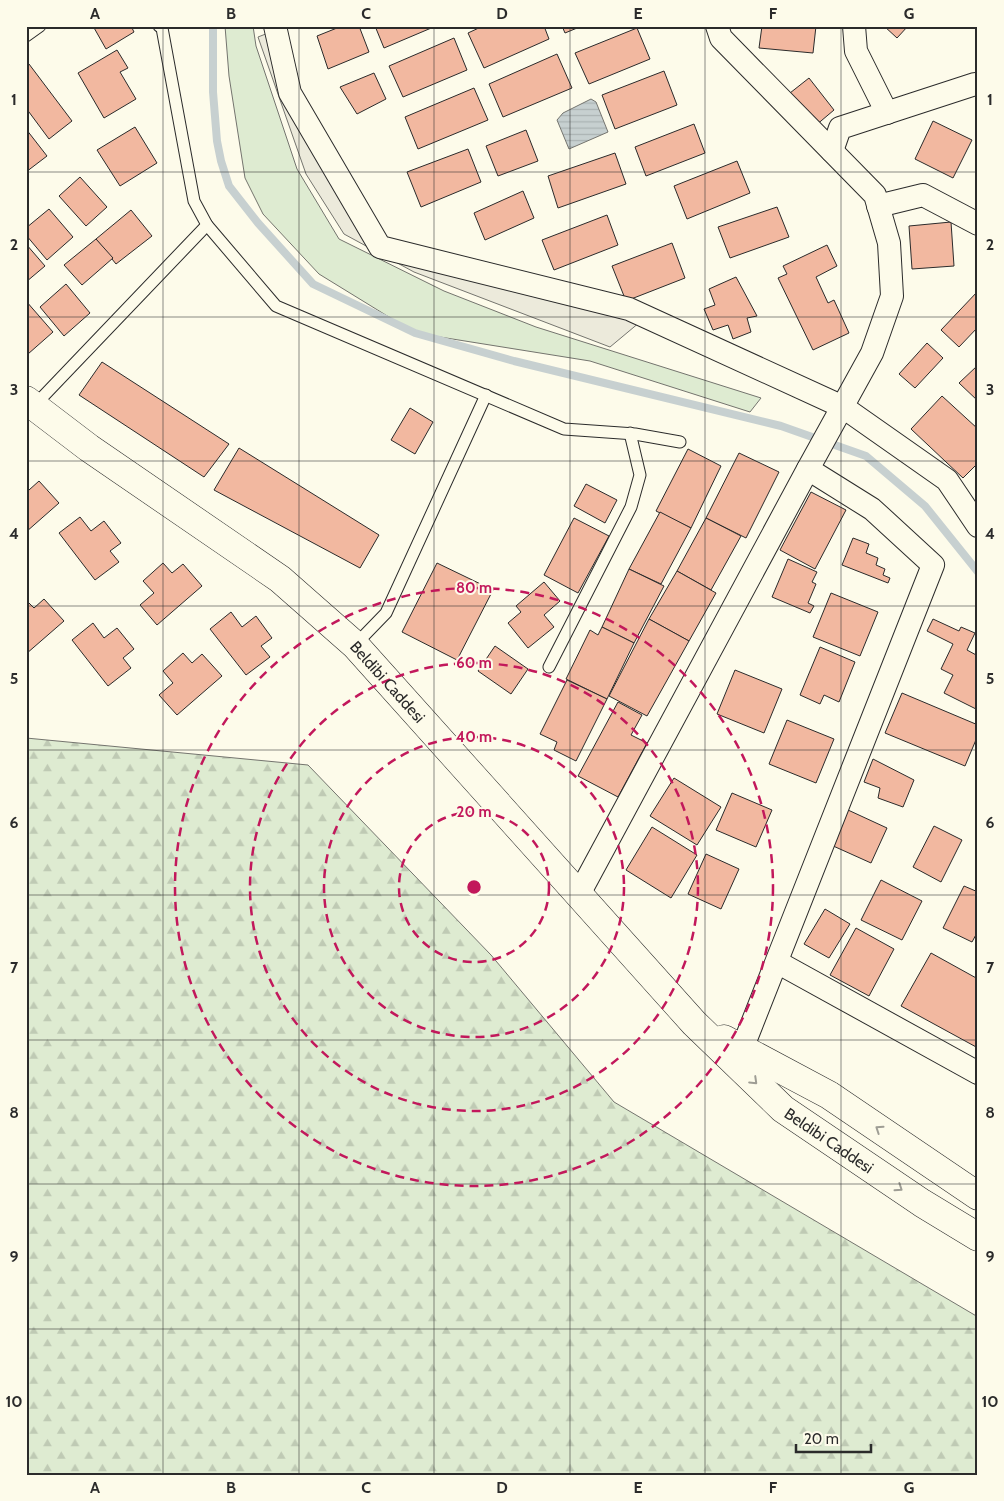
<svg xmlns="http://www.w3.org/2000/svg" width="1004" height="1501" font-family="Cabin,sans-serif">
<style>
.forest{fill:url(#forest-firs);stroke:#74746e}
.park{fill:#deebd1;stroke:#74746e}
.parking{fill:#eceadb;stroke:#74746e}
.water{fill:url(#water-rules);stroke:#74746e}
.lines{fill:none;stroke-linecap:round;stroke-linejoin:round}
.stream{stroke:#c7d0d0;stroke-width:8}
.building{fill:#f2b8a0;stroke:#2b2b2b}
.lane-casing{stroke:#2b2b2b;stroke-width:13}
.street-casing{stroke:#2b2b2b;stroke-width:24}
.secondary-casing{stroke:#2b2b2b;stroke-width:29}
.lane{stroke:#fdfbea;stroke-width:11}
.street{stroke:#fdfbea;stroke-width:22}
.secondary{stroke:#fdfbea;stroke-width:28}
.oneway{stroke:#9e9d94}
.grid{fill:none;stroke:#2b2b2b;stroke-width:1;stroke-opacity:0.55}
.ring{fill:none;stroke:#c2185b;stroke-width:2.5;stroke-dasharray:9 6}
.labels{text-anchor:middle;dominant-baseline:central;stroke-width:4;stroke-linejoin:round;paint-order:stroke}
.street-label{font-size:16px;fill:#2b2b2b;stroke:#fdfbea}
.centre{fill:#c2185b;stroke:#fdfbea;stroke-width:2.5}
.ring-label{font-size:15px;text-anchor:middle;font-weight:bold;fill:#c2185b;stroke:#fdfbea;stroke-width:4;stroke-linejoin:round;paint-order:stroke}
.neatline{fill:none;stroke:#2b2b2b;stroke-width:2}
.grid-label{font-size:16px;text-anchor:middle;font-weight:bold;fill:#2b2b2b}
</style>
<defs>
<pattern id="forest-firs" width="22" height="20" patternUnits="userSpaceOnUse" patternTransform="scale(1.25)"><rect width="22" height="20" fill="#deebd1"/><path d="M5 1l3.5 6h-7zM16 11l3.5 6h-7z" fill="#bfcab4"/></pattern>
<pattern id="water-rules" width="6" height="5" patternUnits="userSpaceOnUse" patternTransform="scale(1.25)"><rect width="6" height="5" fill="#c7d0d0"/><path d="M0 2.5h6" fill="none" stroke="#abb3b3"/></pattern>
</defs>
<rect width="100%" height="100%" fill="#fdfbea"/>
<!-- forest -->
<polygon class="forest" points="26,738 308,765 491,955 614,1102 978,1317 978,1475 26,1475"/>
<!-- park -->
<polygon class="park" points="225,26 253,26 256,46 297,169 339,239 444,291 536,327 761,398 750,412 590,361 415,333 319,274 263,214 245,178 229,76"/>
<!-- parking -->
<polygon class="parking" points="276,30 290,93 380,247 646,317 610,347 414,272 344,234 306,174 258,37"/>
<!-- water -->
<polygon class="water" points="591,99 596,102 608,132 569,149 557,120 563,113"/>
<g class="lines">
<!-- stream -->
<polyline class="stream" points="213,26 213,92 217,141 221,161 229,186 258,223 313,284 415,333 514,361 781,426 866,456 925,506 978,572"/>
</g>
<!-- building -->
<g class="building">
<polygon points="93,26 131,26 134,32 106,49"/>
<polygon points="342,26 359,26 369,52 328,69 317,36"/>
<polygon points="375,26 436,26 384,48"/>
<polygon points="483,26 544,26 549,39 484,68 468,33"/>
<polygon points="562,26 582,26 565,33"/>
<polygon points="762,26 816,26 813,53 759,48"/>
<polygon points="884,26 908,26 897,38"/>
<polygon points="637,28 650,59 589,84 575,53"/>
<polygon points="454,38 467,70 403,97 389,66"/>
<polygon points="117,50 128,68 120,72 136,99 104,118 78,73"/>
<polygon points="557,54 572,88 503,117 489,84"/>
<polygon points="29,64 72,121 49,139 26,108 26,65"/>
<polygon points="664,71 677,105 615,129 602,95"/>
<polygon points="374,73 386,99 357,114 340,87"/>
<polygon points="809,78 834,110 815,126 790,93"/>
<polygon points="474,88 488,120 418,149 405,117"/>
<polygon points="933,121 972,140 953,178 915,159"/>
<polygon points="694,124 705,153 646,176 635,147"/>
<polygon points="135,127 157,163 120,186 97,150"/>
<polygon points="26,129 47,156 26,172"/>
<polygon points="526,130 538,161 498,176 486,146"/>
<polygon points="468,149 481,182 421,207 407,172"/>
<polygon points="615,153 626,184 558,208 548,176"/>
<polygon points="737,161 750,193 687,219 674,186"/>
<polygon points="80,177 107,207 86,226 59,196"/>
<polygon points="523,191 534,218 485,240 474,213"/>
<polygon points="777,207 789,237 730,258 718,227"/>
<polygon points="49,209 73,237 47,260 26,235 26,228"/>
<polygon points="131,210 152,236 116,264 96,239"/>
<polygon points="607,215 618,245 554,270 542,240"/>
<polygon points="951,222 954,266 912,269 909,226"/>
<polygon points="96,239 113,258 82,285 64,265"/>
<polygon points="672,243 685,278 626,301 612,266"/>
<polygon points="26,244 45,266 26,282"/>
<polygon points="827,245 837,266 816,277 828,303 834,300 849,333 813,350 778,278 787,274 783,266"/>
<polygon points="736,277 757,316 747,318 751,332 733,339 728,325 713,330 704,309 715,305 709,289"/>
<polygon points="66,284 90,313 64,336 40,307"/>
<polygon points="978,291 978,327 959,347 941,330"/>
<polygon points="26,301 53,332 28,354 26,352"/>
<polygon points="927,343 943,358 915,388 899,374"/>
<polygon points="102,362 229,444 204,477 79,395"/>
<polygon points="977,366 978,366 978,401 959,383"/>
<polygon points="942,396 978,429 978,463 963,478 911,429"/>
<polygon points="410,408 433,422 415,454 391,440"/>
<polygon points="239,448 379,535 360,568 214,490"/>
<polygon points="688,449 721,466 691,528 656,511"/>
<polygon points="739,453 779,472 746,538 706,518"/>
<polygon points="39,481 59,503 26,532 26,487 29,490"/>
<polygon points="586,484 617,500 605,523 574,506"/>
<polygon points="811,492 846,510 815,569 780,550"/>
<polygon points="660,512 691,528 661,584 629,569"/>
<polygon points="80,517 91,531 104,521 121,543 110,551 119,562 95,580 59,533"/>
<polygon points="574,518 609,536 578,593 544,575"/>
<polygon points="706,518 741,536 711,590 677,571"/>
<polygon points="853,538 869,544 866,553 878,558 876,565 885,569 883,575 890,578 888,583 842,565"/>
<polygon points="788,559 817,572 812,582 816,584 808,603 814,606 810,613 772,597"/>
<polygon points="163,563 172,573 183,564 202,586 157,625 140,605 154,593 143,581"/>
<polygon points="437,563 493,590 457,660 402,632"/>
<polygon points="629,569 664,586 634,643 602,627"/>
<polygon points="677,571 716,593 689,641 649,619"/>
<polygon points="544,582 560,601 544,615 554,627 528,648 508,623 521,612 516,606"/>
<polygon points="831,593 878,612 860,656 813,637"/>
<polygon points="44,599 64,621 26,654 26,600 34,608"/>
<polygon points="231,612 242,627 256,616 272,638 261,646 270,657 246,675 210,629"/>
<polygon points="649,619 689,641 647,716 609,696"/>
<polygon points="933,619 959,631 961,627 975,633 967,650 978,656 978,710 944,693 953,675 941,669 953,644 927,631"/>
<polygon points="93,623 104,638 117,628 134,649 123,658 131,668 108,686 72,640"/>
<polygon points="602,627 634,643 607,699 566,679 590,630 598,635"/>
<polygon points="495,646 528,669 511,694 478,671"/>
<polygon points="820,647 855,662 839,702 824,695 820,704 800,695"/>
<polygon points="183,653 192,663 202,654 222,676 177,715 159,695 173,683 163,671"/>
<polygon points="735,670 782,689 764,733 717,714"/>
<polygon points="567,680 607,699 576,761 554,750 557,742 540,734"/>
<polygon points="902,693 978,725 978,735 965,766 885,733"/>
<polygon points="618,702 642,715 631,735 647,743 618,797 578,776"/>
<polygon points="787,720 834,739 816,783 769,764"/>
<polygon points="873,759 914,780 903,807 878,798 880,788 864,782"/>
<polygon points="674,778 721,807 697,845 650,816"/>
<polygon points="732,793 772,810 756,847 716,830"/>
<polygon points="848,810 887,828 871,863 831,845"/>
<polygon points="934,826 962,840 941,882 913,867"/>
<polygon points="652,827 697,855 671,898 626,870"/>
<polygon points="706,854 739,869 721,909 688,894"/>
<polygon points="881,880 922,901 902,940 861,920"/>
<polygon points="964,886 978,892 978,931 972,942 943,928"/>
<polygon points="825,909 850,924 829,958 804,944"/>
<polygon points="856,928 894,949 869,996 830,975"/>
<polygon points="931,953 978,979 978,1048 901,1006"/>
</g>
<g class="lines">
<defs>
<g id="lane">
<polyline points="159,26 162,28 194,201 207,225 276,306 564,429 635,434 680,442"/>
<polyline points="26,36 40,26"/>
<polyline points="33,407 207,225"/>
<polyline points="355,645 386,613 486,395"/>
<polyline points="549,667 631,507 640,475 630,433"/>
</g>
<g id="street">
<polyline points="275,26 290,93 380,247 629,309 843,407 947,480 978,526"/>
<polyline points="854,26 856,51 887,113"/>
<polyline points="832,151 840,128 975,84 978,85"/>
<polyline points="878,206 923,195 978,224"/>
<polyline points="578,896 808,469 872,353 892,296 889,243 875,195 721,38 717,26"/>
<polyline points="777,962 978,1073"/>
<polyline points="742,1049 933,565 872,509 808,469"/>
</g>
<g id="secondary">
<path id="s1" d="M 26,400 L 89,448 L 280,579 L 355,645 L 694,1023 L 783,1109 L 922,1203 L 978,1237"/>
<polyline points="724,1039 829,1095 978,1196"/>
</g>
</defs>
<!-- lane casing -->
<use href="#lane" class="lane-casing"/>
<!-- street casing -->
<use href="#street" class="street-casing"/>
<!-- secondary casing -->
<use href="#secondary" class="secondary-casing"/>
<!-- lane -->
<use href="#lane" class="lane"/>
<!-- street -->
<use href="#street" class="street"/>
<!-- secondary -->
<use href="#secondary" class="secondary"/>
</g>
<!-- one-way arrows -->
<defs><path id="oneway-chevron" d="M-2-3.5L2.5 0L-2 3.5" fill="none" stroke-width="1.6" stroke-linecap="round" stroke-linejoin="round" transform="scale(1.25)"/></defs>
<g class="oneway">
<use href="#oneway-chevron" transform="translate(754 1081) rotate(44)"/>
<use href="#oneway-chevron" transform="translate(879 1129) rotate(-146)"/>
<use href="#oneway-chevron" transform="translate(899 1188) rotate(34)"/>
</g>
<!-- grid -->
<path class="grid" d="M 163,26 L 163,1475M 299,26 L 299,1475M 434,26 L 434,1475M 570,26 L 570,1475M 705,26 L 705,1475M 841,26 L 841,1475M 26,172 L 978,172M 26,317 L 978,317M 26,461 L 978,461M 26,606 L 978,606M 26,750 L 978,750M 26,895 L 978,895M 26,1040 L 978,1040M 26,1184 L 978,1184M 26,1329 L 978,1329"/>
<!-- distance rings -->
<g class="ring">
<circle cx="474" cy="887" r="75"/>
<circle cx="474" cy="887" r="150"/>
<circle cx="474" cy="887" r="224"/>
<circle cx="474" cy="887" r="299"/>
</g>
<g class="labels">
<!-- street labels -->
<g class="street-label">
<text stroke="none"><textPath href="#s1" startOffset="460">Beldibi Caddesi</textPath></text>
<text stroke="none"><textPath href="#s1" startOffset="1098">Beldibi Caddesi</textPath></text>
</g>
</g>
<circle cx="474" cy="887" r="8" class="centre"/>
<g class="ring-label">
<text x="474" y="593">80 m</text>
<text x="474" y="668">60 m</text>
<text x="474" y="742">40 m</text>
<text x="474" y="817">20 m</text>
</g>
<!-- border -->
<rect width="1004" height="1501" fill="none" stroke="#fdfbea" stroke-width="55"/>
<!-- scale -->
<path d="M796 1444v8h75v-8" fill="none" stroke="#2b2b2b" stroke-width="2.5"/>
<text x="804" y="1444" font-size="15" fill="#2b2b2b" stroke="#fdfbea" stroke-width="4" paint-order="stroke">20 m</text>
<rect x="28" y="28" width="948" height="1446" class="neatline"/>
<g class="grid-label">
<text x="95" y="19">A</text>
<text x="231" y="19">B</text>
<text x="366" y="19">C</text>
<text x="502" y="19">D</text>
<text x="638" y="19">E</text>
<text x="773" y="19">F</text>
<text x="909" y="19">G</text>
<text x="14" y="105">1</text>
<text x="990" y="105">1</text>
<text x="14" y="250">2</text>
<text x="990" y="250">2</text>
<text x="14" y="395">3</text>
<text x="990" y="395">3</text>
<text x="14" y="539">4</text>
<text x="990" y="539">4</text>
<text x="14" y="684">5</text>
<text x="990" y="684">5</text>
<text x="14" y="828">6</text>
<text x="990" y="828">6</text>
<text x="14" y="973">7</text>
<text x="990" y="973">7</text>
<text x="14" y="1118">8</text>
<text x="990" y="1118">8</text>
<text x="14" y="1262">9</text>
<text x="990" y="1262">9</text>
<text x="14" y="1407">10</text>
<text x="990" y="1407">10</text>
<text x="95" y="1493">A</text>
<text x="231" y="1493">B</text>
<text x="366" y="1493">C</text>
<text x="502" y="1493">D</text>
<text x="638" y="1493">E</text>
<text x="773" y="1493">F</text>
<text x="909" y="1493">G</text>
</g>
</svg>
